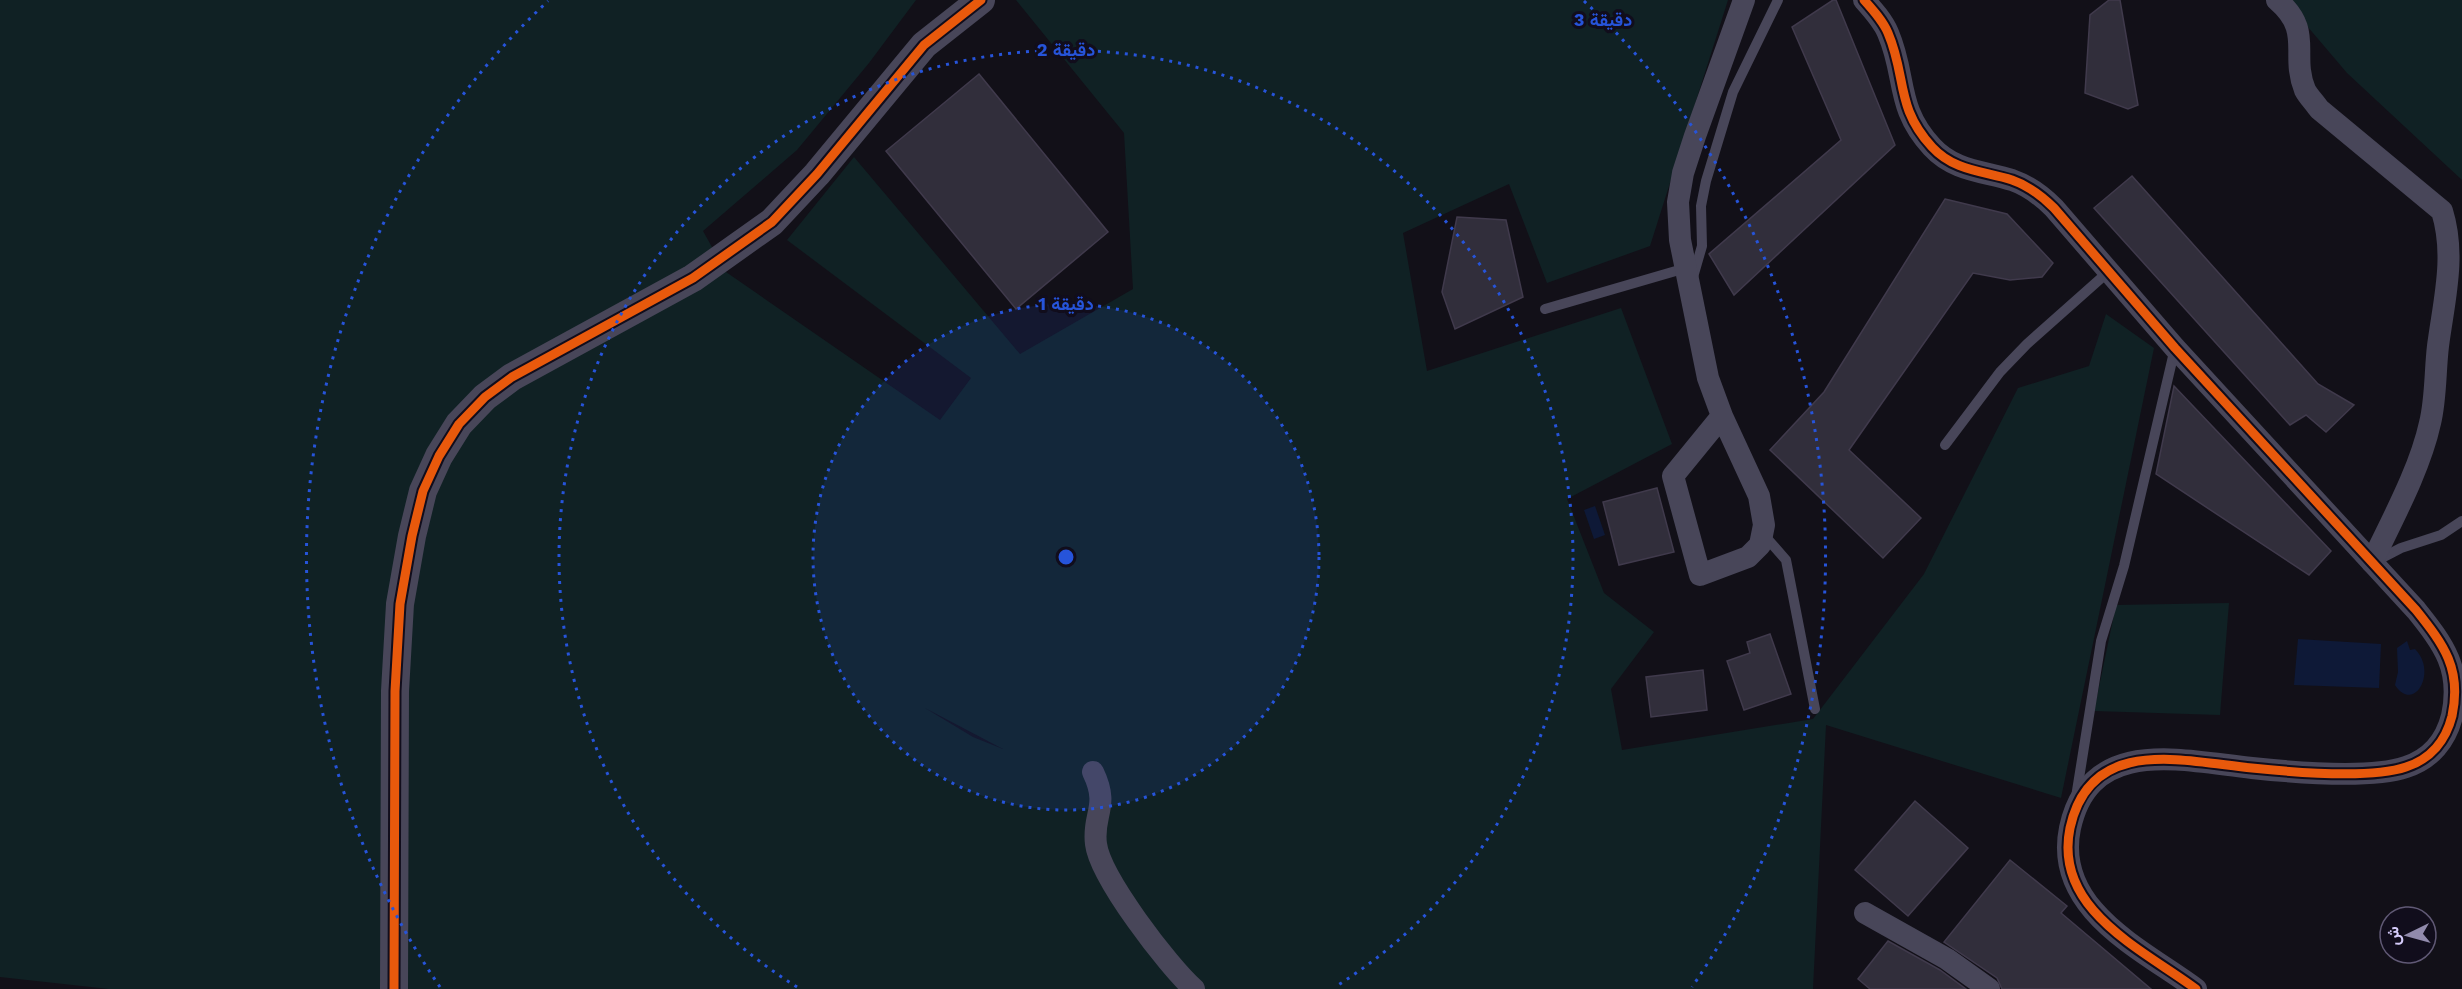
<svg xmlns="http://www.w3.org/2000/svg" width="2462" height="989" font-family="'Work Sans',Vazirmatn,sans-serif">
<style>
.green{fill:#102124;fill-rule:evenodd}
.water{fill:#0e1937}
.building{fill:#312e3b;stroke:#403a4c;stroke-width:1.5}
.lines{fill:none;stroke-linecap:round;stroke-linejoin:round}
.service{stroke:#484659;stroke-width:10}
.minor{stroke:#484659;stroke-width:22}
.tertiary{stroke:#484659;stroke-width:28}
.cycleway-casing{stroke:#110d1c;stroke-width:13}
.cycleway{stroke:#e8590c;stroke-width:9}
.ring{fill:none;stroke:#2654da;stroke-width:3;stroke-dasharray:3 6}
.centre{fill:#2654da;stroke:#110d1c;stroke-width:3}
.ring-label{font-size:18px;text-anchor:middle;font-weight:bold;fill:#2654da;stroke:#110d1c;stroke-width:6;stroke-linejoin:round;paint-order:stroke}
</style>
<rect width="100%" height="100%" fill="#121018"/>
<!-- green -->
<g class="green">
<path d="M 0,0 L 916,0 L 869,63 L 797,150 L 703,231 L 726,272 L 940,420 L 971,378 L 787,240 L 854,157 L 1020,354 L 1133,289 L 1124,133 L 1016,0 L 1728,0 L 1650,246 L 1547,283 L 1509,184 L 1403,233 L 1427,371 L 1621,308 L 1672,444 L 1567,499 L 1604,593 L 1654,632 L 1611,689 L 1622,750 L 1813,719 L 1924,574 L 2018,388 L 2089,366 L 2106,314 L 2154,348 L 2061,798 L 1826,725 L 1813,989 L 109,989 L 0,977 ZM 925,708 L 1003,749 L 973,737 Z"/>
<polygon points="2285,0 2462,0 2462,180 2347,73"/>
<polygon points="2229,603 2220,715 2094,711 2116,605"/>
</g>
<!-- water -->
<g class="water">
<polygon points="1595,506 1605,535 1594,539 1584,510"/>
<polygon points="2298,639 2381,644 2379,688 2294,685"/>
<path d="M 2407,641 L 2410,650 L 2415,649 C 2438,672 2414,714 2395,685 L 2398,672 L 2397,648 Z"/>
</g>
<!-- building -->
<g class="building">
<polygon points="1833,0 1836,0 1895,145 1734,295 1709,254 1841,140 1792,27"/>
<polygon points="2109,0 2120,0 2138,105 2128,109 2085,93 2090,15"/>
<polygon points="979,74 1108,232 1016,309 886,151"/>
<polygon points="2132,176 2318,384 2354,405 2326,432 2306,415 2290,425 2094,208"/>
<polygon points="1945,199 2007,214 2053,263 2042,277 2010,280 1973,273 1849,450 1921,518 1883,558 1770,450 1824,392"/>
<polygon points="1457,217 1506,220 1523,297 1455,329 1442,292"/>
<polygon points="2174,386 2331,551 2309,575 2156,474"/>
<polygon points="1657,488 1674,552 1619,565 1603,502"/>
<polygon points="1770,634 1791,694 1744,710 1727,661 1750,653 1747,642"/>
<polygon points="1703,670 1707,710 1651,717 1646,677"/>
<polygon points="1915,801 1968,848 1908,916 1855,870"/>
<polygon points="2010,860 2067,906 2061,913 2151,989 2002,989 1997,978 1944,942"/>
<polygon points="1888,941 1940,970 1966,989 1870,989 1858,979"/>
</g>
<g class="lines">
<!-- service -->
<g class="service">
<polyline points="1693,277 1702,246 1701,206 1706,181 1733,92 1778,0"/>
<polyline points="1545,309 1686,268"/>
<polyline points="1945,445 2000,372 2027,344 2108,272"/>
<polyline points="1764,535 1786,560 1815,709"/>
<polyline points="2376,561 2401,548 2441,535 2462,521"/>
<polyline points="2076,797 2101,641 2124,566 2175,348"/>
</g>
<!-- minor -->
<g class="minor">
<path d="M 1864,0 C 1873,10 1883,21 1888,33 C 1907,77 1895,107 1932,147 C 1954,171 1983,171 2012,180 C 2029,186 2041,195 2054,208 L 2175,348 L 2416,610 C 2444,645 2462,669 2452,716 C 2446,740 2431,759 2406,767 C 2371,779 2290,772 2252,768 C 2183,761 2090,735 2070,828 C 2053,910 2144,950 2196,989"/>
<path d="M 2277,0 C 2314,32 2290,53 2305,90 C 2308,96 2315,103 2319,109 L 2442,211 C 2456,256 2444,300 2438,346 C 2435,371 2436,399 2430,423 C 2420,469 2392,520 2372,562"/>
<polyline points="1722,416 1673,476 1700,575 1748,557 1760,545 1764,525 1759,496 1722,416 1708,378 1680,240 1678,202 1683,173 1695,136 1744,0"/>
<path d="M 1093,772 C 1110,807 1092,814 1096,844 C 1100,877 1168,966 1194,989"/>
<polyline points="1865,913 1947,959 1989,989"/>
</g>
<!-- tertiary -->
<polyline class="tertiary" points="394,989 395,691 400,604 412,536 423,491 439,456 459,424 485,397 512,377 693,278 772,222 817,174 924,45 981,0"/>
<defs>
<g id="cycleway">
<path d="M 1864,0 C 1873,10 1883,21 1888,33 C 1907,77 1895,107 1932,147 C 1954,171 1983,171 2012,180 C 2029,186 2041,195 2054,208 L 2175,348 L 2416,610 C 2444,645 2462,669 2452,716 C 2446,740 2431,759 2406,767 C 2371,779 2290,772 2252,768 C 2183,761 2090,735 2070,828 C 2053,910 2144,950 2196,989"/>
<polyline points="394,989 395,691 400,604 412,536 423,491 439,456 459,424 485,397 512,377 693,278 772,222 817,174 924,45 981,0"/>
</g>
</defs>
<!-- cycleway casing -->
<use href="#cycleway" class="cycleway-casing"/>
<!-- cycleway -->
<use href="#cycleway" class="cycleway"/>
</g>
<!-- distance rings -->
<circle cx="1066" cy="557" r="253" fill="#2654da" fill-opacity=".12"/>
<g class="ring">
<circle cx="1066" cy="557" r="253"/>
<path d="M797 987A507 507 0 1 1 1335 987"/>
<path d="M440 987A760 760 0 0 1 548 1M1584 1A760 760 0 0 1 1692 987"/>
</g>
<circle cx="1066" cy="557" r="9" class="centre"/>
<g class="ring-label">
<text x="1603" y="26">3 دقيقة</text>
<text x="1066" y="56">2 دقيقة</text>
<text x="1066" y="310">1 دقيقة</text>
</g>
<!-- north arrow -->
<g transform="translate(2408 935) rotate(265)"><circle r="28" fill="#110d1c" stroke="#605975" stroke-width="1.5"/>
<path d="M0-4.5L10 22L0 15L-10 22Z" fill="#918aac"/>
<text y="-9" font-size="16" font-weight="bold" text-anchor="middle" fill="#d6ccfb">ش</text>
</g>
</svg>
